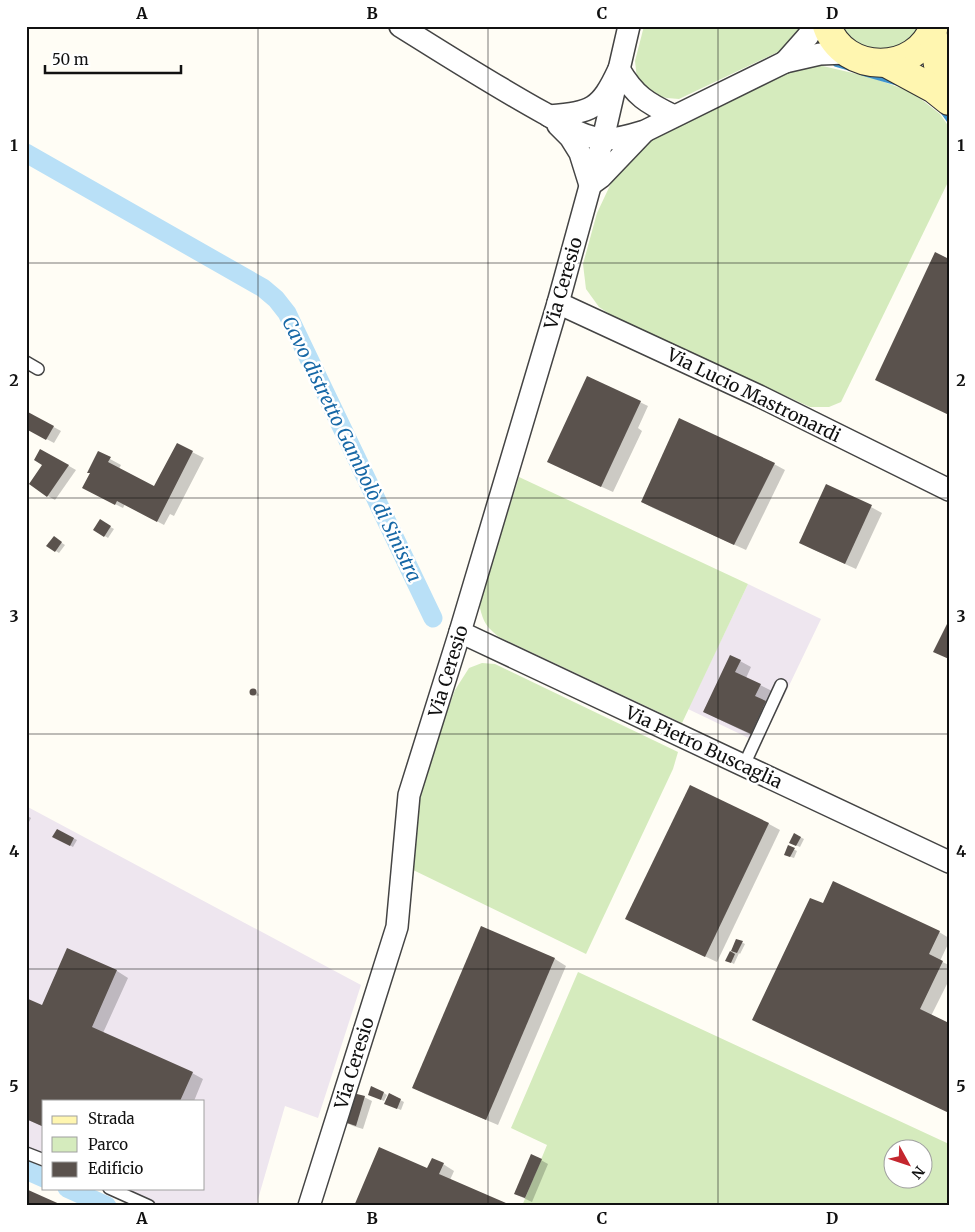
<svg xmlns="http://www.w3.org/2000/svg" width="975" height="1232" font-family="Merriweather,serif">
<style>
.industrial{fill:#eee6ef}
.green{fill:#d5ebbd;fill-rule:evenodd}
.shadow{fill:#0003}
.lines{fill:none;stroke-linecap:round;stroke-linejoin:round}
.stream{stroke:#3f96cf;stroke-width:5.5}
.canal{stroke:#b9e0f7;stroke-width:19}
.building{fill:#5a524d}
.lane-casing{stroke:#444;stroke-width:14}
.street-casing{stroke:#444;stroke-width:24}
.secondary-casing{stroke:#333;stroke-width:30}
.lane{stroke:#fff;stroke-width:11}
.street{stroke:#fff;stroke-width:21}
.secondary{stroke:#fff6b0;stroke-width:28}
.grid{fill:none;stroke:#111;stroke-width:1;stroke-opacity:0.55}
.labels{text-anchor:middle;dominant-baseline:central;stroke-width:5;stroke-linejoin:round;paint-order:stroke}
.street-label{font-size:18px;fill:#111;stroke:#fff}
.water-label{font-size:19px;font-style:italic;fill:#1768a6;stroke:#fff}
.neatline{fill:none;stroke:#111;stroke-width:2}
.grid-label{font-size:16px;text-anchor:middle;font-weight:bold;fill:#111}
</style>
<rect width="100%" height="100%" fill="#fffdf5"/>
<!-- industrial -->
<g class="industrial">
<polygon points="748,584 821,619 761,744 688,709"/>
<polygon points="26,806 361,985 318,1118 285,1106 256,1206 162,1206 121,1188 204,1188 204,1101 44,1101 44,1155 26,1147"/>
</g>
<!-- green -->
<g class="green">
<polygon points="644,26 803,26 792,42 780,51 679,99 667,98 655,95 637,79 635,61"/>
<path d="M 842,26 L 921,26 C 916,35 905,47 895,49 C 874,55 853,46 842,26 Z"/>
<polygon points="814,64 870,77 912,92 940,114 949,127 949,180 841,402 829,407 810,407 617,319 599,307 586,289 583,264 597,213 614,177 629,156 655,137 773,77"/>
<path d="M 519,477 L 748,584 L 682,723 L 499,637 C 485,626 483,621 479,604 Z"/>
<polygon points="482,663 495,664 678,752 673,769 586,954 409,868 417,810 425,773 455,690 469,668"/>
<path d="M 578,972 L 949,1144 L 949,1206 L 522,1206 L 547,1145 L 511,1128 ZM 892,1150 L 922,1150 L 922,1180 L 892,1180 Z"/>
</g>
<!-- shadow -->
<g class="shadow">
<polygon points="588,377 648,406 638,428 642,431 613,492 560,468"/>
<polygon points="26,412 61,431 54,443 26,428"/>
<polygon points="41,450 76,470 55,500 48,496"/>
<polygon points="192,452 204,458 174,516 170,514 164,525 125,504 123,508 91,492 99,453 121,465 119,469 154,488"/>
<polygon points="774,464 785,470 746,550 653,508 642,502"/>
<polygon points="871,507 882,513 856,569 812,549 801,543"/>
<polygon points="100,521 114,529 108,538 95,530"/>
<polygon points="54,538 65,545 59,553 48,546"/>
<polygon points="740,661 751,667 746,678 772,691 766,702 777,708 762,740 716,718 705,712"/>
<polygon points="252,690 256,691 259,695 258,696 254,695 251,693"/>
<polygon points="690,786 769,824 780,830 717,962 638,925"/>
<polygon points="26,815 31,818 26,828"/>
<polygon points="57,830 77,840 73,847 54,837"/>
<polygon points="794,834 804,839 800,847 791,843"/>
<polygon points="789,847 797,851 794,858 788,856"/>
<polygon points="823,905 939,932 949,938 949,942 940,961 949,965 949,980 931,1016 949,1113"/>
<polygon points="482,928 555,959 566,966 498,1125 425,1094 414,1088"/>
<polygon points="737,940 745,944 740,954 739,953 734,964 727,960"/>
<polygon points="68,949 117,971 128,978 103,1033 192,1073 203,1079 194,1101 44,1101 44,1127 26,1119 26,1000 42,1007"/>
<polygon points="384,1093 387,1095 384,1101 373,1096"/>
<polygon points="390,1095 404,1102 401,1110 389,1105"/>
<polygon points="364,1097 372,1101 363,1129 353,1126 345,1122"/>
<polygon points="532,1155 548,1164 532,1202 515,1194"/>
<polygon points="443,1164 454,1171 450,1180 428,1169"/>
</g>
<g class="lines">
<!-- stream -->
<g class="stream">
<polyline points="836,64 850,68"/>
<polyline points="863,73 898,83"/>
<polyline points="941,109 949,120"/>
</g>
<!-- canal -->
<g class="canal">
<polyline points="26,153 263,288 276,299 287,313 433,618"/>
<polyline points="26,1170 44,1178"/>
<polyline points="67,1188 107,1206"/>
</g>
</g>
<!-- building -->
<g class="building">
<polygon points="935,252 949,259 949,415 875,380"/>
<polygon points="587,376 641,401 601,487 547,462"/>
<polygon points="26,411 54,426 46,440 26,429"/>
<polygon points="679,418 775,463 734,545 641,502"/>
<polygon points="177,443 193,451 157,522 117,501 115,505 82,488 90,473 87,473 98,451 111,457 108,462 154,486"/>
<polygon points="40,449 69,465 47,497 29,484 42,465 34,460"/>
<polygon points="826,484 872,505 845,564 799,543"/>
<polygon points="100,519 111,526 104,537 93,530"/>
<polygon points="54,536 62,542 55,552 46,546"/>
<polygon points="949,620 949,659 933,652"/>
<polygon points="730,655 741,660 735,672 761,684 755,696 766,701 751,734 703,712"/>
<circle cx="253" cy="692" r="3.5"/>
<polygon points="690,785 769,823 705,957 625,919"/>
<polygon points="57,829 74,838 70,846 52,837"/>
<polygon points="794,833 801,837 796,846 789,843"/>
<polygon points="788,845 795,848 790,857 784,855"/>
<polygon points="833,881 940,931 929,954 943,961 920,1009 949,1023 949,1113 752,1020 810,898 823,903"/>
<polygon points="481,926 555,958 486,1120 412,1088"/>
<polygon points="736,939 743,941 737,953 731,951"/>
<polygon points="67,948 117,970 92,1027 193,1072 180,1101 44,1101 44,1127 26,1119 26,998 42,1005"/>
<polygon points="730,951 735,954 731,963 725,961"/>
<polygon points="371,1086 384,1092 381,1100 368,1095"/>
<polygon points="353,1093 365,1096 356,1126 344,1122"/>
<polygon points="389,1093 401,1099 397,1109 384,1104"/>
<polygon points="379,1147 427,1168 432,1158 444,1163 439,1174 513,1206 354,1206"/>
<polygon points="531,1154 542,1159 525,1198 514,1194"/>
<polygon points="26,1189 64,1206 26,1206"/>
</g>
<g class="lines">
<defs>
<g id="lane">
<polyline points="26,362 38,369"/>
<polyline points="744,765 781,685"/>
<polyline points="26,1153 44,1160"/>
<polyline points="109,1188 149,1206"/>
</g>
<g id="street">
<path d="M 400,26 C 448,56 495,86 544,113 C 562,123 582,138 604,139 C 617,140 632,135 645,131 L 785,62 L 820,54 L 847,53"/>
<polyline points="785,62 808,36 814,26"/>
<path d="M 549,116 C 592,112 600,110 619,69 C 635,96 647,103 674,116"/>
<polyline points="558,125 570,137 580,153 590,185 601,177 644,132"/>
<polyline points="558,303 759,396 949,490"/>
<polyline points="460,632 949,862"/>
<polyline points="309,1206 397,927 409,795 460,632 558,303 603,139 629,26"/>
</g>
<g id="secondary">
<path d="M 827,26 C 844,75 917,75 934,26"/>
<polyline points="932,30 938,65 949,83"/>
<polyline points="886,63 934,89 949,101"/>
</g>
</defs>
<!-- lane casing -->
<use href="#lane" class="lane-casing"/>
<!-- street casing -->
<use href="#street" class="street-casing"/>
<!-- secondary casing -->
<use href="#secondary" class="secondary-casing"/>
<!-- lane -->
<use href="#lane" class="lane"/>
<!-- street -->
<use href="#street" class="street"/>
<!-- secondary -->
<use href="#secondary" class="secondary"/>
</g>
<!-- grid -->
<path class="grid" d="M 258,26 L 258,1206M 488,26 L 488,1206M 718,26 L 718,1206M 26,263 L 949,263M 26,498 L 949,498M 26,734 L 949,734M 26,969 L 949,969"/>
<g class="labels">
<!-- street labels -->
<g class="street-label">
<text transform="translate(563 283) rotate(-74)">Via Ceresio</text>
<text transform="translate(754 395) rotate(26)">Via Lucio Mastronardi</text>
<text transform="translate(448 671) rotate(-73)">Via Ceresio</text>
<text transform="translate(704 747) rotate(25)">Via Pietro Buscaglia</text>
<text transform="translate(354 1063) rotate(-73)">Via Ceresio</text>
</g>
<!-- water labels -->
<g class="water-label">
<text transform="translate(352 449) rotate(64)">Cavo distretto Gambolò di Sinistra</text>
</g>
</g>
<!-- border -->
<rect width="975" height="1232" fill="none" stroke="#ffffff" stroke-width="55"/>
<!-- legend -->
<rect x="42" y="1100" width="162" height="90" fill="#ffffff" stroke="#a0a0a0"/>
<rect x="52" y="1116" width="25" height="8" fill="#fff6b0" stroke="#a0a0a0"/>
<text x="88" y="1124" font-size="15" fill="#111111">Strada</text>
<rect x="52" y="1137" width="25" height="15" fill="#d5ebbd" stroke="#a0a0a0"/>
<text x="88" y="1150" font-size="15" fill="#111111">Parco</text>
<rect x="52" y="1162" width="25" height="15" fill="#5a524d" stroke="#a0a0a0"/>
<text x="88" y="1174" font-size="15" fill="#111111">Edificio</text>
<!-- north arrow -->
<g transform="translate(908 1164) rotate(130)"><circle r="24" fill="#ffffff" stroke="#a0a0a0"/>
<path d="M0-4L9 19L0 12L-9 19Z" fill="#c4262e"/>
<text y="-8" font-size="14" font-weight="bold" text-anchor="middle" fill="#111111">N</text>
</g>
<!-- scale -->
<path d="M45 65v8h136v-8" fill="none" stroke="#111111" stroke-width="2.5"/>
<text x="52" y="65" font-size="15" fill="#111111" stroke="#ffffff" stroke-width="4" paint-order="stroke">50 m</text>
<rect x="28" y="28" width="920" height="1176" class="neatline"/>
<g class="grid-label">
<text x="142" y="19">A</text>
<text x="372" y="19">B</text>
<text x="602" y="19">C</text>
<text x="832" y="19">D</text>
<text x="14" y="151">1</text>
<text x="961" y="151">1</text>
<text x="14" y="386">2</text>
<text x="961" y="386">2</text>
<text x="14" y="622">3</text>
<text x="961" y="622">3</text>
<text x="14" y="857">4</text>
<text x="961" y="857">4</text>
<text x="14" y="1092">5</text>
<text x="961" y="1092">5</text>
<text x="142" y="1224">A</text>
<text x="372" y="1224">B</text>
<text x="602" y="1224">C</text>
<text x="832" y="1224">D</text>
</g>
</svg>
